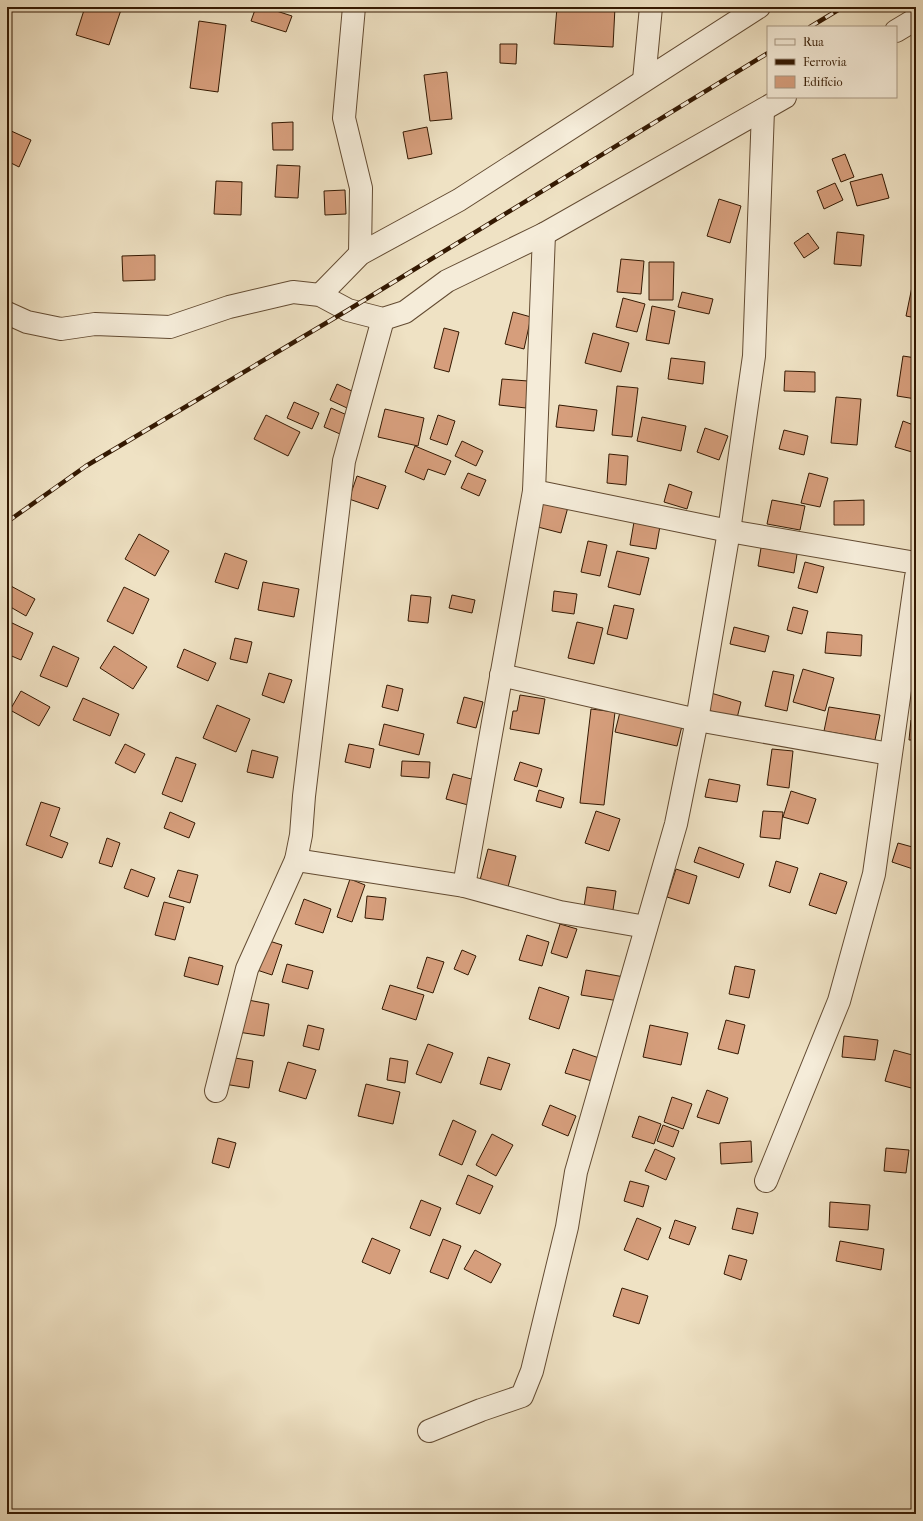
<svg xmlns="http://www.w3.org/2000/svg" width="923" height="1521" font-family="'IM FELL French Canon',serif">
<style>
.building{fill:#d69e7c;stroke:#341902}
.lines{fill:none;stroke-linecap:round;stroke-linejoin:round}
.street-casing{stroke:#634b32;stroke-width:24}
.street{stroke:#f5ecd9;stroke-width:22}
.rail-casing{stroke:#341902;stroke-width:4.5}
.rail{stroke:#f5ecd9;stroke-width:3;stroke-dasharray:9;stroke-linecap:butt}
</style>
<rect width="100%" height="100%" fill="#efe2c4"/>
<filter id="stains"><feTurbulence type="fractalNoise" baseFrequency=".005" numOctaves="4"/><feColorMatrix values="0 0 0 0 .2 0 0 0 0 .09 0 0 0 0 .02 0 0 0 .5 -.17"/></filter>
<radialGradient id="worn" r=".72"><stop offset=".6" stop-color="#630" stop-opacity="0"/><stop offset="1" stop-color="#630" stop-opacity=".3"/></radialGradient>
<!-- building -->
<g class="building">
<polygon points="85,7 122,7 109,45 76,35"/>
<polygon points="256,7 264,7 292,16 286,32 251,21"/>
<polygon points="557,7 615,7 613,47 554,44"/>
<polygon points="199,21 226,25 218,92 190,88"/>
<polygon points="500,44 517,44 516,64 500,63"/>
<polygon points="447,72 452,119 430,121 424,75"/>
<polygon points="293,122 293,150 273,150 272,123"/>
<polygon points="427,127 432,154 408,159 403,132"/>
<polygon points="9,130 31,140 19,167 7,161 7,135"/>
<polygon points="845,154 854,177 841,182 832,159"/>
<polygon points="277,165 300,166 298,198 275,197"/>
<polygon points="882,174 889,198 857,206 850,182"/>
<polygon points="216,181 242,182 241,215 214,214"/>
<polygon points="835,183 843,200 824,209 817,191"/>
<polygon points="345,190 346,214 325,215 324,191"/>
<polygon points="719,199 741,206 730,243 707,236"/>
<polygon points="837,232 864,235 861,266 834,264"/>
<polygon points="808,233 819,248 804,258 794,243"/>
<polygon points="915,241 916,241 916,279 913,278"/>
<polygon points="155,255 155,280 123,281 122,256"/>
<polygon points="621,259 644,261 641,294 617,292"/>
<polygon points="649,262 674,262 673,300 649,300"/>
<polygon points="913,282 916,283 916,318 906,316"/>
<polygon points="682,292 713,299 709,314 678,307"/>
<polygon points="623,298 645,304 637,332 616,327"/>
<polygon points="652,306 675,311 669,344 646,340"/>
<polygon points="513,312 531,317 524,349 505,344"/>
<polygon points="444,328 459,332 449,372 434,368"/>
<polygon points="593,333 629,343 621,372 585,363"/>
<polygon points="903,356 916,358 916,399 897,396"/>
<polygon points="671,358 705,362 703,384 668,379"/>
<polygon points="785,371 815,372 815,392 784,391"/>
<polygon points="502,379 528,381 526,408 499,405"/>
<polygon points="337,384 354,392 347,408 330,400"/>
<polygon points="617,386 638,388 632,437 612,435"/>
<polygon points="836,397 861,399 857,445 831,443"/>
<polygon points="294,402 319,413 312,429 287,418"/>
<polygon points="559,405 597,410 594,431 556,427"/>
<polygon points="331,408 347,415 340,434 324,427"/>
<polygon points="385,409 424,418 418,446 378,437"/>
<polygon points="266,415 300,432 288,456 254,439"/>
<polygon points="438,415 455,421 447,445 430,439"/>
<polygon points="642,417 686,426 681,451 637,441"/>
<polygon points="903,421 916,426 916,442 912,452 895,447"/>
<polygon points="705,428 728,436 719,460 697,452"/>
<polygon points="784,430 808,436 804,455 779,449"/>
<polygon points="462,441 483,451 476,466 455,456"/>
<polygon points="415,446 451,461 445,475 428,469 424,480 405,472"/>
<polygon points="609,454 628,456 626,485 607,483"/>
<polygon points="468,473 486,480 479,496 461,488"/>
<polygon points="809,473 828,478 820,507 801,503"/>
<polygon points="357,476 386,486 378,509 349,499"/>
<polygon points="669,484 692,492 687,509 664,502"/>
<polygon points="541,500 568,507 561,533 534,526"/>
<polygon points="772,500 805,506 800,530 767,524"/>
<polygon points="864,500 864,525 834,525 834,501"/>
<polygon points="634,522 660,526 656,549 630,545"/>
<polygon points="139,534 169,551 155,576 125,559"/>
<polygon points="588,541 607,545 600,576 581,572"/>
<polygon points="762,542 798,548 794,573 758,566"/>
<polygon points="617,551 649,558 640,595 608,587"/>
<polygon points="225,553 247,561 238,589 215,582"/>
<polygon points="805,562 824,567 817,593 798,588"/>
<polygon points="263,582 299,589 294,617 258,610"/>
<polygon points="9,585 35,599 26,616 7,605 7,590"/>
<polygon points="124,587 149,599 133,634 107,621"/>
<polygon points="554,591 577,594 574,614 552,611"/>
<polygon points="411,595 431,597 428,623 408,621"/>
<polygon points="452,595 475,600 472,613 449,608"/>
<polygon points="614,605 634,609 627,639 607,634"/>
<polygon points="793,607 808,611 802,634 787,630"/>
<polygon points="10,622 33,633 21,660 7,654 7,628"/>
<polygon points="577,622 603,628 594,664 568,658"/>
<polygon points="734,627 769,636 765,652 730,644"/>
<polygon points="827,632 862,635 861,656 825,653"/>
<polygon points="235,638 252,642 247,663 230,659"/>
<polygon points="53,646 79,658 67,687 40,676"/>
<polygon points="114,646 147,667 133,689 100,668"/>
<polygon points="184,649 216,663 208,681 177,667"/>
<polygon points="803,669 834,678 825,711 793,702"/>
<polygon points="773,671 794,675 787,711 765,706"/>
<polygon points="269,673 292,680 284,703 262,695"/>
<polygon points="387,685 403,689 398,711 382,707"/>
<polygon points="21,691 50,707 39,726 10,710"/>
<polygon points="711,693 741,702 737,718 707,710"/>
<polygon points="520,695 545,699 539,734 510,729 513,711 517,711"/>
<polygon points="464,697 483,702 476,728 457,723"/>
<polygon points="83,698 119,714 110,736 73,720"/>
<polygon points="217,705 250,719 236,752 203,738"/>
<polygon points="829,707 880,715 875,740 824,731"/>
<polygon points="591,709 615,712 604,805 580,803"/>
<polygon points="620,712 682,726 677,746 615,732"/>
<polygon points="911,720 916,721 916,740 909,740"/>
<polygon points="384,724 424,734 419,755 379,745"/>
<polygon points="125,744 145,754 135,773 115,763"/>
<polygon points="349,744 374,749 370,768 345,762"/>
<polygon points="772,749 793,751 789,788 767,785"/>
<polygon points="252,750 278,757 273,778 247,772"/>
<polygon points="176,757 196,764 182,802 162,794"/>
<polygon points="402,761 430,762 429,778 401,776"/>
<polygon points="520,762 542,769 537,787 514,780"/>
<polygon points="453,774 475,780 468,805 446,799"/>
<polygon points="709,779 740,785 737,802 705,797"/>
<polygon points="539,790 564,798 561,808 536,801"/>
<polygon points="791,791 816,799 808,824 783,817"/>
<polygon points="41,802 60,808 50,836 68,843 62,858 26,845"/>
<polygon points="596,811 620,819 609,851 585,843"/>
<polygon points="763,811 783,812 780,839 760,837"/>
<polygon points="170,812 195,823 189,838 164,828"/>
<polygon points="107,838 120,843 112,867 99,863"/>
<polygon points="898,843 916,848 916,870 892,862"/>
<polygon points="699,847 744,864 739,878 694,862"/>
<polygon points="488,849 516,856 508,887 480,880"/>
<polygon points="776,861 798,868 790,893 769,886"/>
<polygon points="131,869 155,878 148,897 124,888"/>
<polygon points="676,869 697,876 689,904 667,897"/>
<polygon points="178,870 198,875 190,903 169,897"/>
<polygon points="820,873 847,882 836,914 809,905"/>
<polygon points="350,879 365,885 352,922 337,917"/>
<polygon points="587,887 616,891 613,910 584,907"/>
<polygon points="367,896 386,898 383,920 365,918"/>
<polygon points="304,899 331,909 323,933 295,924"/>
<polygon points="164,902 184,907 175,940 155,935"/>
<polygon points="560,924 577,929 567,958 551,953"/>
<polygon points="527,935 549,942 542,966 519,960"/>
<polygon points="263,939 282,945 272,975 254,969"/>
<polygon points="462,950 476,956 468,975 454,969"/>
<polygon points="189,957 223,966 218,985 184,976"/>
<polygon points="427,957 444,962 433,993 417,988"/>
<polygon points="287,964 313,971 308,989 282,982"/>
<polygon points="735,966 755,970 749,998 729,994"/>
<polygon points="586,970 624,977 619,1001 581,995"/>
<polygon points="390,985 424,995 416,1020 382,1009"/>
<polygon points="539,987 569,997 559,1029 529,1019"/>
<polygon points="243,999 269,1004 264,1036 238,1032"/>
<polygon points="726,1020 745,1025 738,1054 718,1049"/>
<polygon points="308,1025 324,1029 319,1050 303,1046"/>
<polygon points="650,1025 688,1033 681,1065 643,1057"/>
<polygon points="844,1036 878,1040 875,1060 842,1057"/>
<polygon points="428,1044 453,1053 441,1083 416,1074"/>
<polygon points="573,1049 602,1059 595,1082 565,1073"/>
<polygon points="894,1050 916,1056 915,1089 885,1081"/>
<polygon points="229,1057 253,1061 249,1088 224,1084"/>
<polygon points="488,1057 510,1064 501,1090 480,1084"/>
<polygon points="390,1058 408,1061 405,1083 387,1080"/>
<polygon points="288,1062 316,1070 306,1099 279,1091"/>
<polygon points="366,1084 400,1092 393,1124 358,1116"/>
<polygon points="707,1090 728,1098 719,1124 697,1117"/>
<polygon points="672,1097 692,1104 683,1129 664,1122"/>
<polygon points="550,1105 576,1116 568,1136 542,1125"/>
<polygon points="639,1116 661,1124 654,1144 632,1137"/>
<polygon points="453,1120 476,1131 462,1165 439,1155"/>
<polygon points="663,1125 679,1131 673,1147 657,1141"/>
<polygon points="492,1134 513,1145 496,1176 476,1165"/>
<polygon points="218,1138 236,1143 229,1168 212,1163"/>
<polygon points="751,1141 752,1162 721,1164 720,1143"/>
<polygon points="886,1148 909,1150 906,1173 884,1171"/>
<polygon points="655,1149 675,1158 666,1180 645,1171"/>
<polygon points="468,1175 493,1186 480,1214 456,1204"/>
<polygon points="630,1181 649,1186 643,1207 624,1201"/>
<polygon points="421,1200 441,1208 430,1236 410,1228"/>
<polygon points="830,1202 870,1205 868,1230 829,1227"/>
<polygon points="737,1208 758,1213 753,1234 732,1229"/>
<polygon points="637,1218 661,1228 648,1260 624,1250"/>
<polygon points="675,1220 696,1227 689,1245 669,1238"/>
<polygon points="372,1238 400,1250 390,1274 362,1262"/>
<polygon points="443,1239 461,1246 448,1279 430,1272"/>
<polygon points="840,1241 884,1249 881,1270 836,1261"/>
<polygon points="475,1250 501,1264 491,1283 464,1269"/>
<polygon points="729,1255 747,1260 741,1280 724,1274"/>
<polygon points="622,1288 648,1296 639,1324 613,1316"/>
</g>
<g class="lines">
<defs>
<g id="street">
<polyline points="354,7 344,118 361,188 360,254"/>
<polyline points="896,31 916,19"/>
<polyline points="644,80 651,7"/>
<polyline points="320,295 360,254 459,200 759,7"/>
<polyline points="7,313 27,322 61,329 95,324 170,327 229,307 293,292 320,295 348,310 383,319 405,312 447,281 544,234 785,97"/>
<polyline points="534,491 729,531 916,563"/>
<polyline points="501,675 697,720 890,754"/>
<polyline points="296,860 464,886 560,912 646,927"/>
<polyline points="464,886 534,491 544,234"/>
<polyline points="216,1091 247,969 296,860 301,835 304,796 344,461 383,319"/>
<polyline points="766,1181 839,1001 874,874 916,577"/>
<polyline points="429,1431 481,1410 522,1396 532,1371 567,1227 576,1172 676,824 697,720 729,531 754,356 763,110"/>
</g>
</defs>
<!-- street casing -->
<use href="#street" class="street-casing"/>
<!-- street -->
<use href="#street" class="street"/>
<defs>
<g id="rail">
<polyline points="810,27 843,7"/>
<polyline points="7,522 86,466 348,310 768,53"/>
</g>
</defs>
<!-- rail casing -->
<use href="#rail" class="rail-casing"/>
<!-- rail -->
<use href="#rail" class="rail"/>
</g>
<!-- margin -->
<rect width="923" height="1521" fill="none" stroke="#efe2c4" stroke-width="24"/>
<rect x="8" y="8" width="907" height="1505" fill="none" stroke="#341902" stroke-width="2"/>
<rect x="12" y="12" width="899" height="1497" fill="none" stroke="#341902"/>
<!-- legend -->
<rect x="767" y="26" width="130" height="72" fill="#f5ecd9" stroke="#a89883"/>
<rect x="775" y="39" width="20" height="6" fill="#f5ecd9" stroke="#a89883"/>
<text x="803" y="46" font-size="12" fill="#341902">Rua</text>
<rect x="775" y="59" width="20" height="6" fill="#341902" stroke="#a89883"/>
<text x="803" y="66" font-size="12" fill="#341902">Ferrovia</text>
<rect x="775" y="76" width="20" height="12" fill="#d69e7c" stroke="#a89883"/>
<text x="803" y="86" font-size="12" fill="#341902">Edifício</text>
<rect width="100%" height="100%" filter="url(#stains)"/>
<rect width="100%" height="100%" fill="url(#worn)"/>
</svg>
